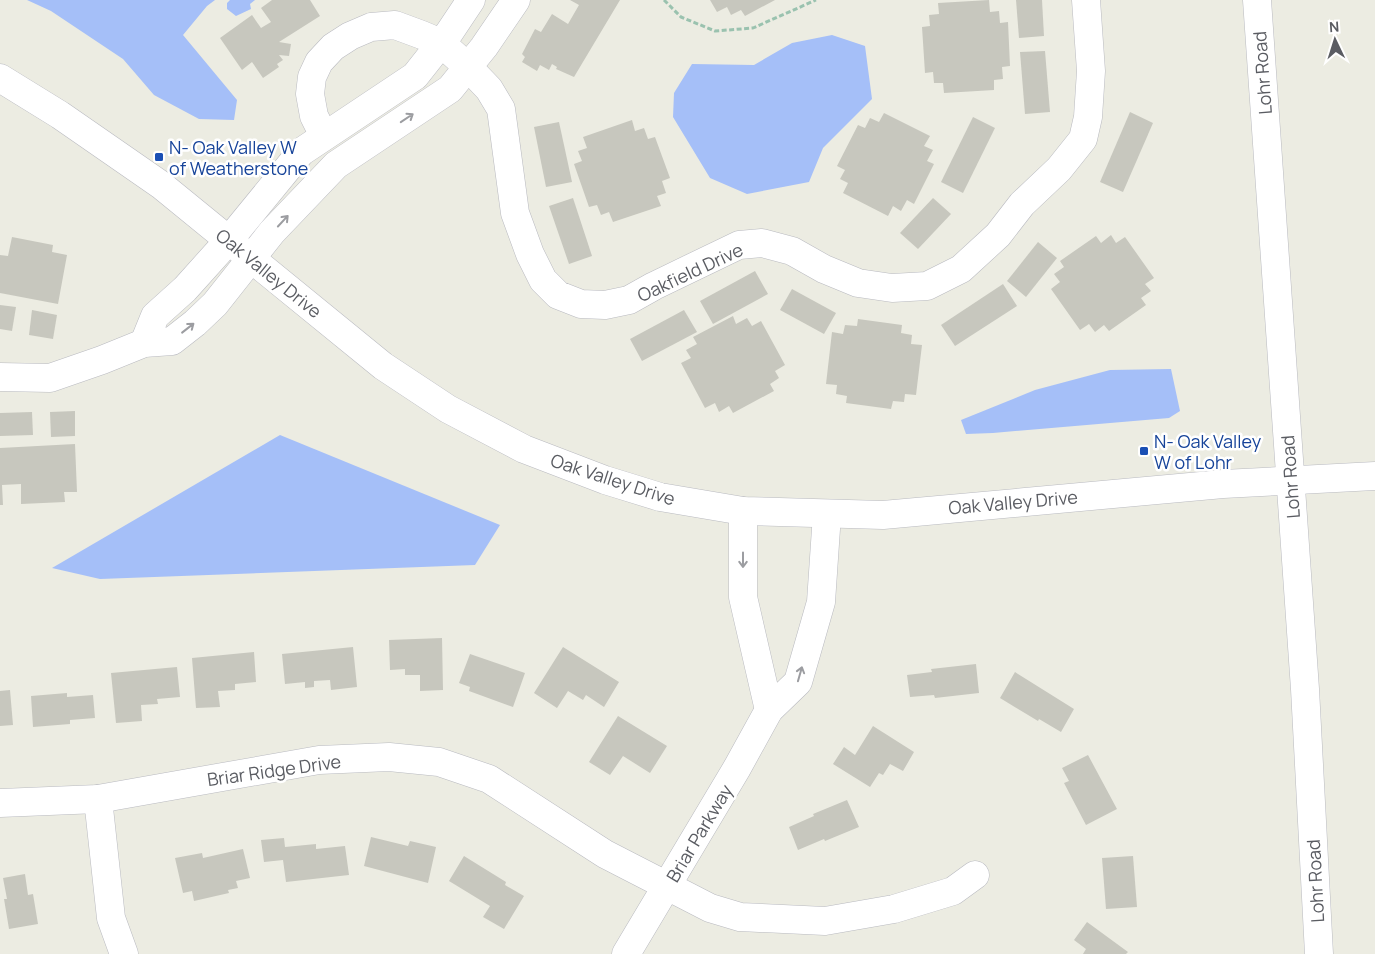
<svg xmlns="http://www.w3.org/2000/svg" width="1375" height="954" font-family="Manrope,sans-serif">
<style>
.water{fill:#a5bff8}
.building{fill:#c7c7be}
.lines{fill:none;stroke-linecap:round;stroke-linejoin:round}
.minor-casing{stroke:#b9bac0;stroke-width:29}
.path{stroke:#9ac2af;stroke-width:3;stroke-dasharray:5 2.5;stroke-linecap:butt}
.minor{stroke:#fff;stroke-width:28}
.oneway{stroke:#9c9da1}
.transit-dot{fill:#1a4fb4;stroke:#fff;stroke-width:2}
.labels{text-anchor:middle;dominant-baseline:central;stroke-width:5;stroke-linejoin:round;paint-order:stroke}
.street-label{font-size:18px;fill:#5a5c62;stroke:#fff}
.transit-label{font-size:18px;fill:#164399;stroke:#fff;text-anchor:start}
</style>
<rect width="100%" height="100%" fill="#ecece2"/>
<!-- water -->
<g class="water">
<polygon points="27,0 215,0 207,6 183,35 237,100 234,120 199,119 154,95 123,59 51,11"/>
<polygon points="230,0 255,0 250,4 251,9 236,16 227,9 227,3"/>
<polygon points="832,35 865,46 872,99 823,148 809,182 747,194 710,178 673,117 674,93 692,64 754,65 792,43"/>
<polygon points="1171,369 1180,411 1169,418 993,433 966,434 961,420 1035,390 1110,370"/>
<polygon points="280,435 500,525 475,565 100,579 52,568"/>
</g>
<!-- building -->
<g class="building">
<polygon points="272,0 310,0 320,16 279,42 291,44 289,56 279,55 283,60 277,64 279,67 263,78 252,62 242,70 220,38 252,15 261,28 271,22 261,8"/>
<polygon points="570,0 620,0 574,77 556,69 557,67 552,64 549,70 540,65 537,71 522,62 525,57 522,54 535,29 541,32 552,14 568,24 579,5"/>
<polygon points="710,0 775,0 745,16 741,10 731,15 727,7 717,12"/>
<polygon points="989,0 990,12 999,11 1000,23 1008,22 1010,66 1002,67 1003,79 994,80 994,90 944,93 943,83 934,83 933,72 925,73 922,27 930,26 929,15 939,14 938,3"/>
<polygon points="1016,0 1042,0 1044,36 1019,38"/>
<polygon points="1045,51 1050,112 1025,114 1020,52"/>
<polygon points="1130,112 1153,123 1123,192 1100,182"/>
<polygon points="884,113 930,136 924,146 933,150 927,161 934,164 914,204 907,200 901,211 893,206 888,216 843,193 848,183 840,179 845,170 837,166 858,125 865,128 870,118 879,122"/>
<polygon points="973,117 995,128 963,193 941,182"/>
<polygon points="632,120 635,131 644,128 648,139 655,137 670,178 662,181 666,193 657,196 661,206 613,222 609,212 601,215 597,205 589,207 574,164 582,161 578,151 587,148 583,137"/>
<polygon points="559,122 572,182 546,187 534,127"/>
<polygon points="573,198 592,256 569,264 549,206"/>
<polygon points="933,198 951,214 918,249 900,233"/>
<polygon points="1111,235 1116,243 1125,237 1154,278 1145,284 1151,291 1141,298 1146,305 1109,331 1104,325 1095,332 1089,324 1080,330 1051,289 1060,282 1054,274 1064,267 1060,261 1096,236 1101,243"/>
<polygon points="12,237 53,245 52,252 67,255 58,304 0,293 0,255 8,256"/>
<polygon points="1038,242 1057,258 1026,297 1007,281"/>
<polygon points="755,271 768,294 713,324 700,301"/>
<polygon points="1003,284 1017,306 955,346 941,325"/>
<polygon points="792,289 836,313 824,334 780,310"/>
<polygon points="0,305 16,307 12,331 0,329"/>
<polygon points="32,310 57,315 53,339 29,335"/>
<polygon points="684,310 697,332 642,361 630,339"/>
<polygon points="733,316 736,324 747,318 752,326 761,321 785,365 775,371 779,378 770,384 774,391 733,413 729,406 719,412 715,403 705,408 681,363 691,358 686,350 697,344 693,337"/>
<polygon points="858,319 902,325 901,333 912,335 911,344 922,345 916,395 905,394 904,402 893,401 891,409 846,403 847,396 836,394 837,385 826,384 832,332 843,334 845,325 857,326"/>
<polygon points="75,411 75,436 51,437 50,412"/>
<polygon points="32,412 33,435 0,436 0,413"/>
<polygon points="75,444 77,492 64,492 65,502 21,504 21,484 2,485 3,505 0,505 0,448"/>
<polygon points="442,638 443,690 420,691 420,675 405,675 405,669 390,670 389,640"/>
<polygon points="353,647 357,687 331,690 330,680 314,681 314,687 305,688 305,682 285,684 282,654"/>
<polygon points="563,647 619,682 604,707 586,695 583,700 568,691 557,708 534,693"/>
<polygon points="254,652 256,682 235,684 235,690 218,691 220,707 196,708 192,658"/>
<polygon points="470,654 525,673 513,707 469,691 470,687 459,683"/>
<polygon points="976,664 979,693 935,698 934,695 910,697 907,675 932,672 931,669"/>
<polygon points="177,667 180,697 157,699 158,704 141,705 142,721 116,723 111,673"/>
<polygon points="1015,672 1074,709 1061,732 1039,719 1038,721 1000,698"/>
<polygon points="10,690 13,725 0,726 0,691"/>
<polygon points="67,693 67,697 93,695 95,718 70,720 70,724 33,727 31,696"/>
<polygon points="618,716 667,746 650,773 623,756 610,775 589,762"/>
<polygon points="873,726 914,752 903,771 890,764 883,775 879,773 870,787 833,764 844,747 855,755"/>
<polygon points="1088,755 1117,809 1086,825 1064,783 1069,781 1062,768"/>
<polygon points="847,800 859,827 825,841 824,839 798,850 789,827 814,816 813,814"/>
<polygon points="371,837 408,846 410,841 436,847 428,883 364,866"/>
<polygon points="284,838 285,847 316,844 316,849 345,846 349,875 286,882 283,860 264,862 261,840"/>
<polygon points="243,849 250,878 236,881 238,888 228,890 229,893 194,901 192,891 183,893 175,858 202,853 203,858"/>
<polygon points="464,856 506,882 505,885 524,896 504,929 483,917 490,906 449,881"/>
<polygon points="1133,856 1137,907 1106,909 1102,858"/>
<polygon points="25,874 28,895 33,894 38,924 9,929 4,899 7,899 3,878"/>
<polygon points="1087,922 1128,952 1126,954 1083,954 1086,949 1074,940"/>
</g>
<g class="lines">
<defs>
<g id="minor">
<polyline points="1257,0 1305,689 1319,954"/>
<polyline points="0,78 60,115 161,185 383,366 448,409 524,449 605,480 660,497 743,511 883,515 1223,484 1375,476"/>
<polyline points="324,136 314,116 310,94 312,77 319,62 333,47 350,36 371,27 395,25 422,35 441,43 468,67 489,89 501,109 515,213 530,254 543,280 558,295 581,304 605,305 629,300 654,286 739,245 762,243 792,251 824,269 858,283 892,288 927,286 961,269 998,235 1022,204 1059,169 1083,139 1088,117 1091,71 1086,0"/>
<polyline points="144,343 155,316 185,289 229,240 301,152 415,76 449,33 471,0"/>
<polyline points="0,377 50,378 102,360 144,343 172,341 195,323 215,304 272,232 336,165 450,89 484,47 516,0"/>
<polyline points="743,511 743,597 769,710"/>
<polyline points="98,799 111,918 124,954"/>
<polyline points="0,803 98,799 319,760 389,757 439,762 489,779 605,854 710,908 740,917 825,921 894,909 953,891 975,875"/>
<polyline points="626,954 737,768 769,710 798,682 821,602 827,514"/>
</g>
</defs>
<!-- minor casing -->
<use href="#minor" class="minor-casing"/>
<!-- path -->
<polyline class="path" points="664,0 681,17 715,31 753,28 816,0"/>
<!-- minor -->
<use href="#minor" class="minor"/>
</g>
<!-- one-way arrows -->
<defs><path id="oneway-shaft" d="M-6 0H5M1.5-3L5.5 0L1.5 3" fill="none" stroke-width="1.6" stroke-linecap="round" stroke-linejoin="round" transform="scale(1.25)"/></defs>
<g class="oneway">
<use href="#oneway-shaft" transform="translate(407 118) rotate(-34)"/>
<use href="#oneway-shaft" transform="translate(283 221) rotate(-47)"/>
<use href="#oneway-shaft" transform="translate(188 328) rotate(-38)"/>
<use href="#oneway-shaft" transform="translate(743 560) rotate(90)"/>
<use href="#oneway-shaft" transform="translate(800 674) rotate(-74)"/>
</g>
<!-- markers -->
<g class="transit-dot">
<rect x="154" y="152" width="10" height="10" rx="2.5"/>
<rect x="1139" y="446" width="10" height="10" rx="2.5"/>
</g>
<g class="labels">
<!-- street labels -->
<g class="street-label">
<text transform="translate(1262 73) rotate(-94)">Lohr Road</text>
<text transform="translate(690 272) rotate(-25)">Oakfield Drive</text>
<text transform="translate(269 273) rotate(39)">Oak Valley Drive</text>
<text transform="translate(1290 477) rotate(-94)">Lohr Road</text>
<text transform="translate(613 479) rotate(18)">Oak Valley Drive</text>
<text transform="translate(1013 502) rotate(-5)">Oak Valley Drive</text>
<text transform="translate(274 770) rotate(-8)">Briar Ridge Drive</text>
<text transform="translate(699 833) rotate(-59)">Briar Parkway</text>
<text transform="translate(1315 881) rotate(-93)">Lohr Road</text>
</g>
<!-- transit labels -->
<g class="transit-label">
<text x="169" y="147">N- Oak Valley W<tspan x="169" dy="21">of Weatherstone</tspan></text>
<text x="1154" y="441">N- Oak Valley<tspan x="1154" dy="21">W of Lohr</tspan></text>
</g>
</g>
<!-- north arrow -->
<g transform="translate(1335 40) rotate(356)" stroke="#ffffff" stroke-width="4" paint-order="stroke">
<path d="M0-4L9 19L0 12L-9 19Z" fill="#5a5c62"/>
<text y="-8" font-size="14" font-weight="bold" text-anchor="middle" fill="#5a5c62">N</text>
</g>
</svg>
